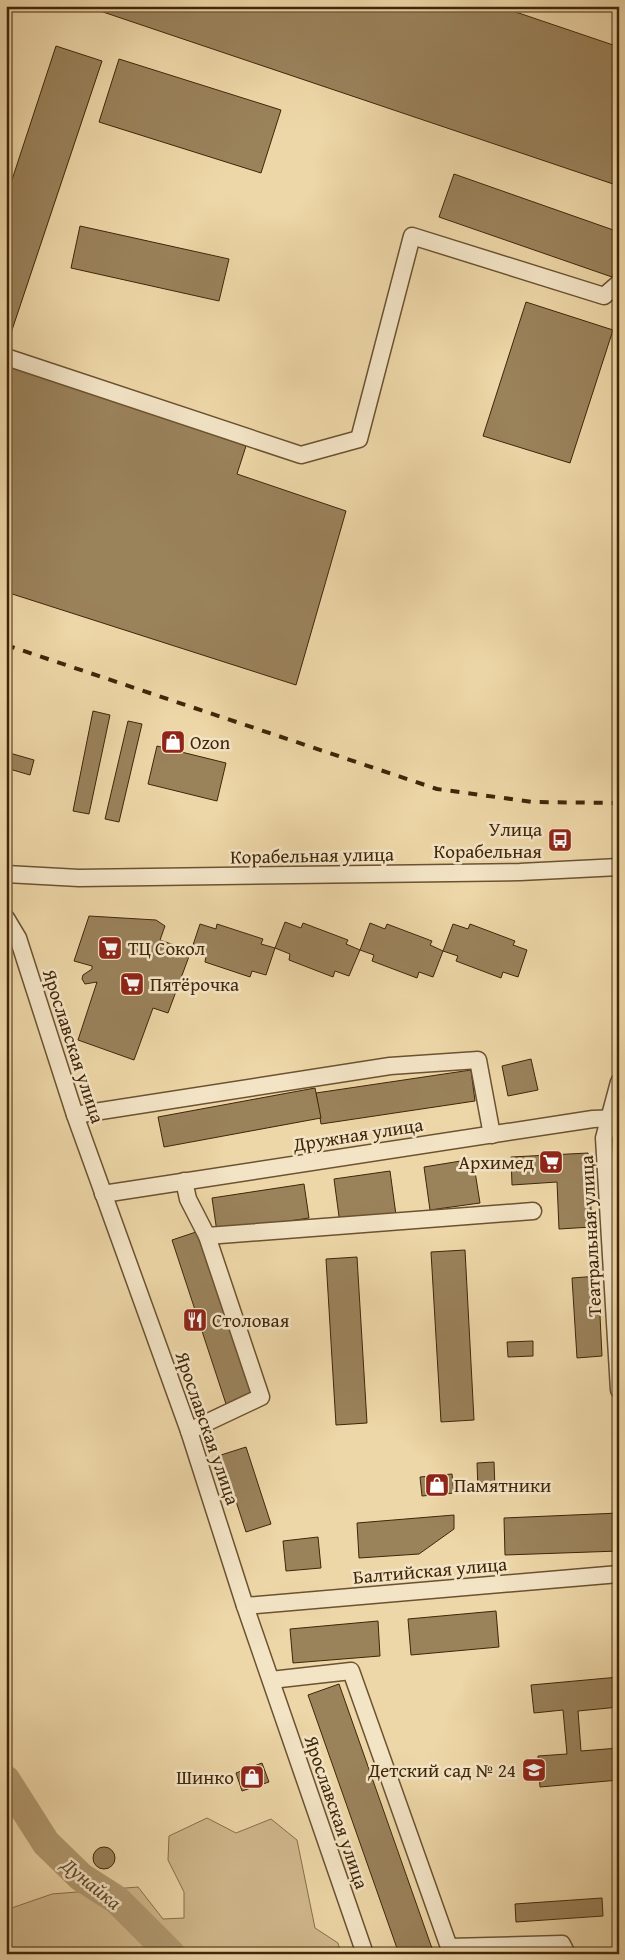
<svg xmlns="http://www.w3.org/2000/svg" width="625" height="1960" font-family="'Gentium Book Plus',serif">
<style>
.green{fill:#d0b88c;stroke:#886f4a}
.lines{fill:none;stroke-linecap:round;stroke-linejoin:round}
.river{stroke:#b29a71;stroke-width:29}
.building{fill:#9a825b;stroke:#402608}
.minor-casing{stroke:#6b5230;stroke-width:19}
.minor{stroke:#f3e4c6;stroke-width:16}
.rail{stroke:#402608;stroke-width:4;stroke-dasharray:9 9;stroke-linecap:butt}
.labels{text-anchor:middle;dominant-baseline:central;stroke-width:5;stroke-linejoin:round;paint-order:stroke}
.poi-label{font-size:19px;fill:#402608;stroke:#f3e4c6;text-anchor:start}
.street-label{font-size:19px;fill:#402608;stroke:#f3e4c6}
.water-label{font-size:20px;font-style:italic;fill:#624928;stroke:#f3e4c6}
</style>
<rect width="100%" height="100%" fill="#edd6a7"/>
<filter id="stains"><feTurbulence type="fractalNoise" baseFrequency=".004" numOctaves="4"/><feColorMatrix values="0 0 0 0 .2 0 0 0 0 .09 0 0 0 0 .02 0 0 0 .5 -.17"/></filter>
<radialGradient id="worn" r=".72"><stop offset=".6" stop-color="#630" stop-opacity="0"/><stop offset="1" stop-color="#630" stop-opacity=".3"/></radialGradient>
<!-- green -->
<polygon class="green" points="207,1818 236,1833 271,1819 297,1840 315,1928 338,1943 341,1954 6,1954 6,1910 52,1894 138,1887 163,1919 184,1918 184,1892 168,1860 169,1836"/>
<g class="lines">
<!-- river -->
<polyline class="river" points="6,1780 46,1843 81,1877 117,1900 171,1954"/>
</g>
<!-- building -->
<g class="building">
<polygon points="102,6 498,6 619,47 619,186 100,11"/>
<polygon points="56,46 102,61 10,336 6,335 6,198"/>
<polygon points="119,59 281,110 261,173 99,122"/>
<polygon points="454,174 619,232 619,259 612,277 439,217"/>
<polygon points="80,226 229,259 219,301 71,268"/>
<polygon points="526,302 613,330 570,463 483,436"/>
<polygon points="6,364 246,446 237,474 346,511 296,685 6,592"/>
<polygon points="93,711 110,715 89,814 73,811"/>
<polygon points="128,721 142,724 119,822 105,819"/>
<polygon points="157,746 226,763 217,801 148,784"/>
<polygon points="6,752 34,760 30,775 6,768"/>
<polygon points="89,916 156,920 165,926 160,940 191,951 168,1013 153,1008 134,1060 78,1040 97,982 85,984 82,979 83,975 92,969 92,966 74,961"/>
<polygon points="285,922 301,928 303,923 348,940 346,944 360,950 349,976 335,971 333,977 289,960 290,954 275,948"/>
<polygon points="370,923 385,929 387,924 432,941 430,945 443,951 433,977 419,972 417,978 372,961 374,955 360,950"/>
<polygon points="200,924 216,929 217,924 263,939 261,944 275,948 266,975 252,971 250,977 205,962 206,956 191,951"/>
<polygon points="453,924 468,929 470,924 515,941 513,945 527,950 518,977 503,972 501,978 456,961 458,956 443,951"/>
<polygon points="531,1059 538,1090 508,1096 502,1066"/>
<polygon points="471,1070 475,1101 321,1124 316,1093"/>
<polygon points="315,1088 321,1118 164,1147 158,1117"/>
<polygon points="588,1153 592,1227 559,1229 557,1182 512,1185 511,1157"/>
<polygon points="473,1159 480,1203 430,1210 424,1167"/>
<polygon points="390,1171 396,1215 340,1224 334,1179"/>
<polygon points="304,1184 309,1218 217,1232 212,1198"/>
<polygon points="202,1230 256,1394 226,1404 172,1240"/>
<polygon points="465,1250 474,1420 441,1422 431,1252"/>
<polygon points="357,1257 367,1423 336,1425 326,1259"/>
<polygon points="598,1276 602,1356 577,1358 572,1278"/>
<polygon points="533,1341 533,1356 508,1357 507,1342"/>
<polygon points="246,1447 271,1524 246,1532 221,1455"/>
<polygon points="494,1462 495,1489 478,1490 477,1463"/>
<polygon points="452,1474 454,1493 422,1496 420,1477"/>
<polygon points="619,1513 619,1551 505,1555 504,1518"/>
<polygon points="454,1515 454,1529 419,1554 359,1558 357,1523"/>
<polygon points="318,1537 321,1568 286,1571 283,1541"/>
<polygon points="496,1611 499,1647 411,1655 408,1619"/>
<polygon points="378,1621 380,1656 293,1663 290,1629"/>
<polygon points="619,1677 619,1707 578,1711 581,1751 619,1748 619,1780 540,1787 538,1756 567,1754 563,1710 534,1713 531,1685"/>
<polygon points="339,1684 434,1954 399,1954 308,1695"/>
<polygon points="262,1763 269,1782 242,1791 236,1773"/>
<circle cx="104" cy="1858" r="11"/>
<polygon points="602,1898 603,1916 516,1922 515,1904"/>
</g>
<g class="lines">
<defs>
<g id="minor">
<polyline points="6,357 301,455 359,439 412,236 604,296 619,283"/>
<polyline points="6,874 79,878 520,872 619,867"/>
<polyline points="6,918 18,938 75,1115 189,1431 245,1606 365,1954"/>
<polyline points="619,1082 604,1138 619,1390"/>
<polyline points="75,1115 390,1066 478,1060 492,1135"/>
<polyline points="184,1181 188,1199 207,1236 261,1397 189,1431"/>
<polyline points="103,1194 593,1119 619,1118"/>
<polyline points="207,1236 533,1211"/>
<polyline points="245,1606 619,1574"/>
<polyline points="271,1680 351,1671 449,1947 562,1944 567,1954"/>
</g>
</defs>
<!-- minor casing -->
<use href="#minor" class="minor-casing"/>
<!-- minor -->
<use href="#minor" class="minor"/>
<!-- rail -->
<polyline class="rail" points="6,645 437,789 533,802 619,803"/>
</g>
<!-- icons -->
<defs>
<symbol id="shop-square" viewBox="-11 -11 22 22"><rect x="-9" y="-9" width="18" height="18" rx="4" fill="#8f2418" stroke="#f3e4c6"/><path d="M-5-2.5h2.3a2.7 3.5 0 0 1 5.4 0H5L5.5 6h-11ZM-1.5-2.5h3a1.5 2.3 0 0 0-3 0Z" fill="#fff"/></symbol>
<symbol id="bus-square" viewBox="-11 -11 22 22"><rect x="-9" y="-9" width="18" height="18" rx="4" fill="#8f2418" stroke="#f3e4c6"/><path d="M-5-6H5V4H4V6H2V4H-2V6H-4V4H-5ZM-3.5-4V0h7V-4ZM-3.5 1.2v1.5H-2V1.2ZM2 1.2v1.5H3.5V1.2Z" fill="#fff"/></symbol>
<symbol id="supermarket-square" viewBox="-11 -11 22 22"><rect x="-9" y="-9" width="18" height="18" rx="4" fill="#8f2418" stroke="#f3e4c6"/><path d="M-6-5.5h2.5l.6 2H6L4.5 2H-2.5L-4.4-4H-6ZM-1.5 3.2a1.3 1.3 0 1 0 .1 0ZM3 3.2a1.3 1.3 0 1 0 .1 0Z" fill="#fff"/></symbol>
<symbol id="restaurant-square" viewBox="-11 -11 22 22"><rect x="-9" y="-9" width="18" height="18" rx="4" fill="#8f2418" stroke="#f3e4c6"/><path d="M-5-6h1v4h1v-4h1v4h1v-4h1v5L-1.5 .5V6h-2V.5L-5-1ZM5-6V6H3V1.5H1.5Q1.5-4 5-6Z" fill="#fff"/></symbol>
<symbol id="school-square" viewBox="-11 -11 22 22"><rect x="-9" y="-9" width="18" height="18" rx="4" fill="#8f2418" stroke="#f3e4c6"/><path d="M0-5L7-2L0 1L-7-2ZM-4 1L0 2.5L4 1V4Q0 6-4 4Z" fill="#fff"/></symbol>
</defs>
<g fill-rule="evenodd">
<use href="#shop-square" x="159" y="728" width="28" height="28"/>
<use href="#bus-square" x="546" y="826" width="28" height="28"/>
<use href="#supermarket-square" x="96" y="934" width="28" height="28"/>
<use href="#supermarket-square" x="118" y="970" width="28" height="28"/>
<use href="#supermarket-square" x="537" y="1148" width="28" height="28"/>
<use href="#restaurant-square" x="181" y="1306" width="28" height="28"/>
<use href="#shop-square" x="423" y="1471" width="28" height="28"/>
<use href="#school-square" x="520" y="1756" width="28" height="28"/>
<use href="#shop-square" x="238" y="1763" width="28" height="28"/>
</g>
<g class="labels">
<!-- poi labels -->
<g class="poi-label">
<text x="190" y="742">Ozon</text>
<text x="542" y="829" text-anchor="end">Улица<tspan x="542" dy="22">Корабельная</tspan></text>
<text x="128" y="948">ТЦ Сокол</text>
<text x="150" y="984">Пятёрочка</text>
<text x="534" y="1162" text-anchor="end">Архимед</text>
<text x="212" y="1320">Столовая</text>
<text x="454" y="1485">Памятники</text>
<text x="516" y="1770" text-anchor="end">Детский сад № 24</text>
<text x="234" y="1777" text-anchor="end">Шинко</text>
</g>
<!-- street labels -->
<g class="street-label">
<text transform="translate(312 855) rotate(-1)">Корабельная улица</text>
<text transform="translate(74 1046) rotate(72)">Ярославская улица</text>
<text transform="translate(358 1134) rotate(-9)">Дружная улица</text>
<text transform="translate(590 1236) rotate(-93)">Театральная улица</text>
<text transform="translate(208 1428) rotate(71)">Ярославская улица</text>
<text transform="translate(430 1570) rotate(-5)">Балтийская улица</text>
<text transform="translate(337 1812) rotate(71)">Ярославская улица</text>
</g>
<!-- water labels -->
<g class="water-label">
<text transform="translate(92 1883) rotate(39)">Дунайка</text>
</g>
</g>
<!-- margin -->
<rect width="625" height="1960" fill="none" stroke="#edd6a7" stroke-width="25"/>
<rect x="8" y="8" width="610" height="1945" fill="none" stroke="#402608" stroke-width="2.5"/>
<rect x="12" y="12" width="600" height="1935" fill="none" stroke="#402608"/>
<rect width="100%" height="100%" filter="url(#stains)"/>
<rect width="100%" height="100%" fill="url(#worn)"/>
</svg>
